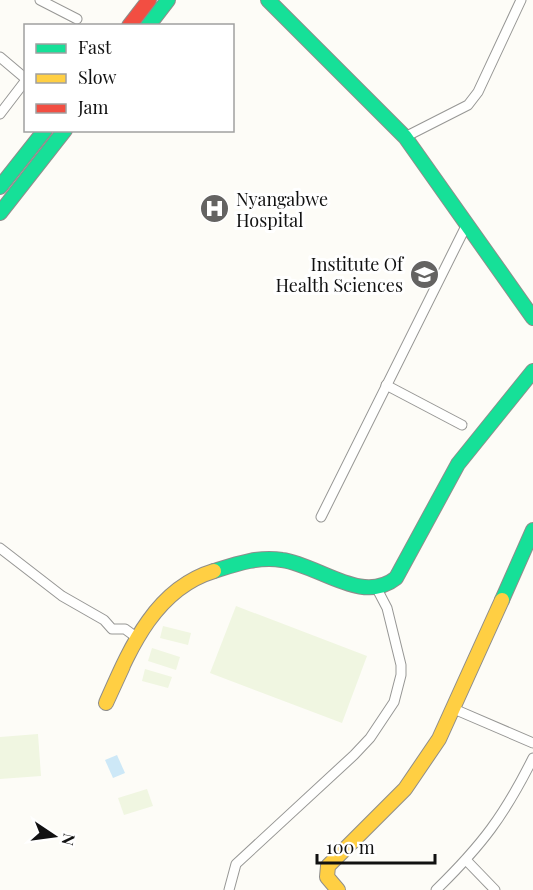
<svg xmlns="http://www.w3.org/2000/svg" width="533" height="890" font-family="'Playfair Display',serif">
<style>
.pitch{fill:#f0f6e1}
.water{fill:#cde8f7}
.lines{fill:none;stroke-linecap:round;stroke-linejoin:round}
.street-casing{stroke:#979795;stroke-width:11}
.fast-casing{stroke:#8e8d8b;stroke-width:16}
.slow-casing{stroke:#8e8d8b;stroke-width:16}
.jam-casing{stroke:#8e8d8b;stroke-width:16}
.street{stroke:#fffffe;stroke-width:9}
.fast{stroke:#16e098;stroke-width:14}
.slow{stroke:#ffcf43;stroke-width:14}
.jam{stroke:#f24e42;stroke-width:14}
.labels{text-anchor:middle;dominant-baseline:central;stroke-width:6;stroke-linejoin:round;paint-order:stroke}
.poi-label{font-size:18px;fill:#111;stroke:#fff;text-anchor:start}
</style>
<rect width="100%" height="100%" fill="#fdfcf7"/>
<!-- pitch -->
<g class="pitch">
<polygon points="236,606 367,656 342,723 210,673"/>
<polygon points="163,626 191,633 188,645 160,638"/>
<polygon points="152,648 180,657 176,670 148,661"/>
<polygon points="145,669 172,677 168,688 142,681"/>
<polygon points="38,734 41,776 0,779 0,737"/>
<polygon points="147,789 153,806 124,815 118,798"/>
</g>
<!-- water -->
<polygon class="water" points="117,755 125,773 113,778 105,760"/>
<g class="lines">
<defs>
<g id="street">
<polyline points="40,0 77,19"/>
<polyline points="0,57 26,79"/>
<polyline points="0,114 26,80"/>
<polyline points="405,137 468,105 478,92 521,0"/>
<polyline points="386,385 462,425"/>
<polyline points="321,517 467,224"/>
<polyline points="0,548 62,596 104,620 112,629 125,629 136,637"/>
<polyline points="454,709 533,743"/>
<polyline points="466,860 495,890"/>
<polyline points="229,890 236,864 354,755 370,738 394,702 401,675 401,665 387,608 376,587"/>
<path d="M 436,890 C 482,845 504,816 533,758"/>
</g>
<g id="fast">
<polyline points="268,0 405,137 533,318"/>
<polyline points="148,26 168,0"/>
<polyline points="0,187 45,130"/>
<polyline points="0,213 65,130"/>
<path d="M 214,571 C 236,564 259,556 282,560 C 319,565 362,605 396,578 L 458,464 L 533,371"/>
<polyline points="502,600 533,530"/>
</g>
<g id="slow">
<path d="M 123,666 L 106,703 C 129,651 154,589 214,571"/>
<polyline points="338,890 327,877 328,866 405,789 439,739 502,600"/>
</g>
<polyline id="jam" points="129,26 149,0"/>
</defs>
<!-- street casing -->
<use href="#street" class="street-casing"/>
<!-- fast casing -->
<use href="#fast" class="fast-casing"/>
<!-- slow casing -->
<use href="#slow" class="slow-casing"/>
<!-- jam casing -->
<use href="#jam" class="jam-casing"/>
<!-- street -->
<use href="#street" class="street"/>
<!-- fast -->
<use href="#fast" class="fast"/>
<!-- slow -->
<use href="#slow" class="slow"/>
<!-- jam -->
<use href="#jam" class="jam"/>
</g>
<!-- icons -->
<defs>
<symbol id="hospital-disc" viewBox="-11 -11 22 22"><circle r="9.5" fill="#646362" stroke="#fff"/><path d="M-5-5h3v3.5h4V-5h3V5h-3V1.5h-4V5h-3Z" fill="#fff"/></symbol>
<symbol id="university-disc" viewBox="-11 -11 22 22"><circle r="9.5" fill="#646362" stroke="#fff"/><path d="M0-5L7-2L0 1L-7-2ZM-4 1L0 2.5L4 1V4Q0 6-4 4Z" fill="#fff"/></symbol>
</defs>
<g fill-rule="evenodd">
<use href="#hospital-disc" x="198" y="192" width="33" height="33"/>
<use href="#university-disc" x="408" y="258" width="33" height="33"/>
</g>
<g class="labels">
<!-- poi labels -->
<g class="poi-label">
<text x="236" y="199">Nyangabwe<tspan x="236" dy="21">Hospital</tspan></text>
<text x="403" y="264" text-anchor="end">Institute Of<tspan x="403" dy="21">Health Sciences</tspan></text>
</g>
</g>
<!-- legend -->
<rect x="24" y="24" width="210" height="108" fill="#ffffff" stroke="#a0a0a0" stroke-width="1.5"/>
<rect x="36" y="44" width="30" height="9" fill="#16e098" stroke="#a0a0a0" stroke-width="1.5"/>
<text x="78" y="54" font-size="18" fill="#111111">Fast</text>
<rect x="36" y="74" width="30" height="9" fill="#ffcf43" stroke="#a0a0a0" stroke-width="1.5"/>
<text x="78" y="84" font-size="18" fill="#111111">Slow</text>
<rect x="36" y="104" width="30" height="9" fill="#f24e42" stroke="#a0a0a0" stroke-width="1.5"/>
<text x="78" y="114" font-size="18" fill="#111111">Jam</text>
<!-- north arrow -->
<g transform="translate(54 836) rotate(103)" stroke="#ffffff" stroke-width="4.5" paint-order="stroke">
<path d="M0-4.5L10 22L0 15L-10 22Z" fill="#111111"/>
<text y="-9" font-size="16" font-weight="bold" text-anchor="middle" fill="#111111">N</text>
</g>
<!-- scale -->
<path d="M317 854v9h118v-9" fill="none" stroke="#111111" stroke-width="3"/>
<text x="326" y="854" font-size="18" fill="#111111" stroke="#ffffff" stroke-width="4.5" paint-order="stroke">100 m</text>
</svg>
